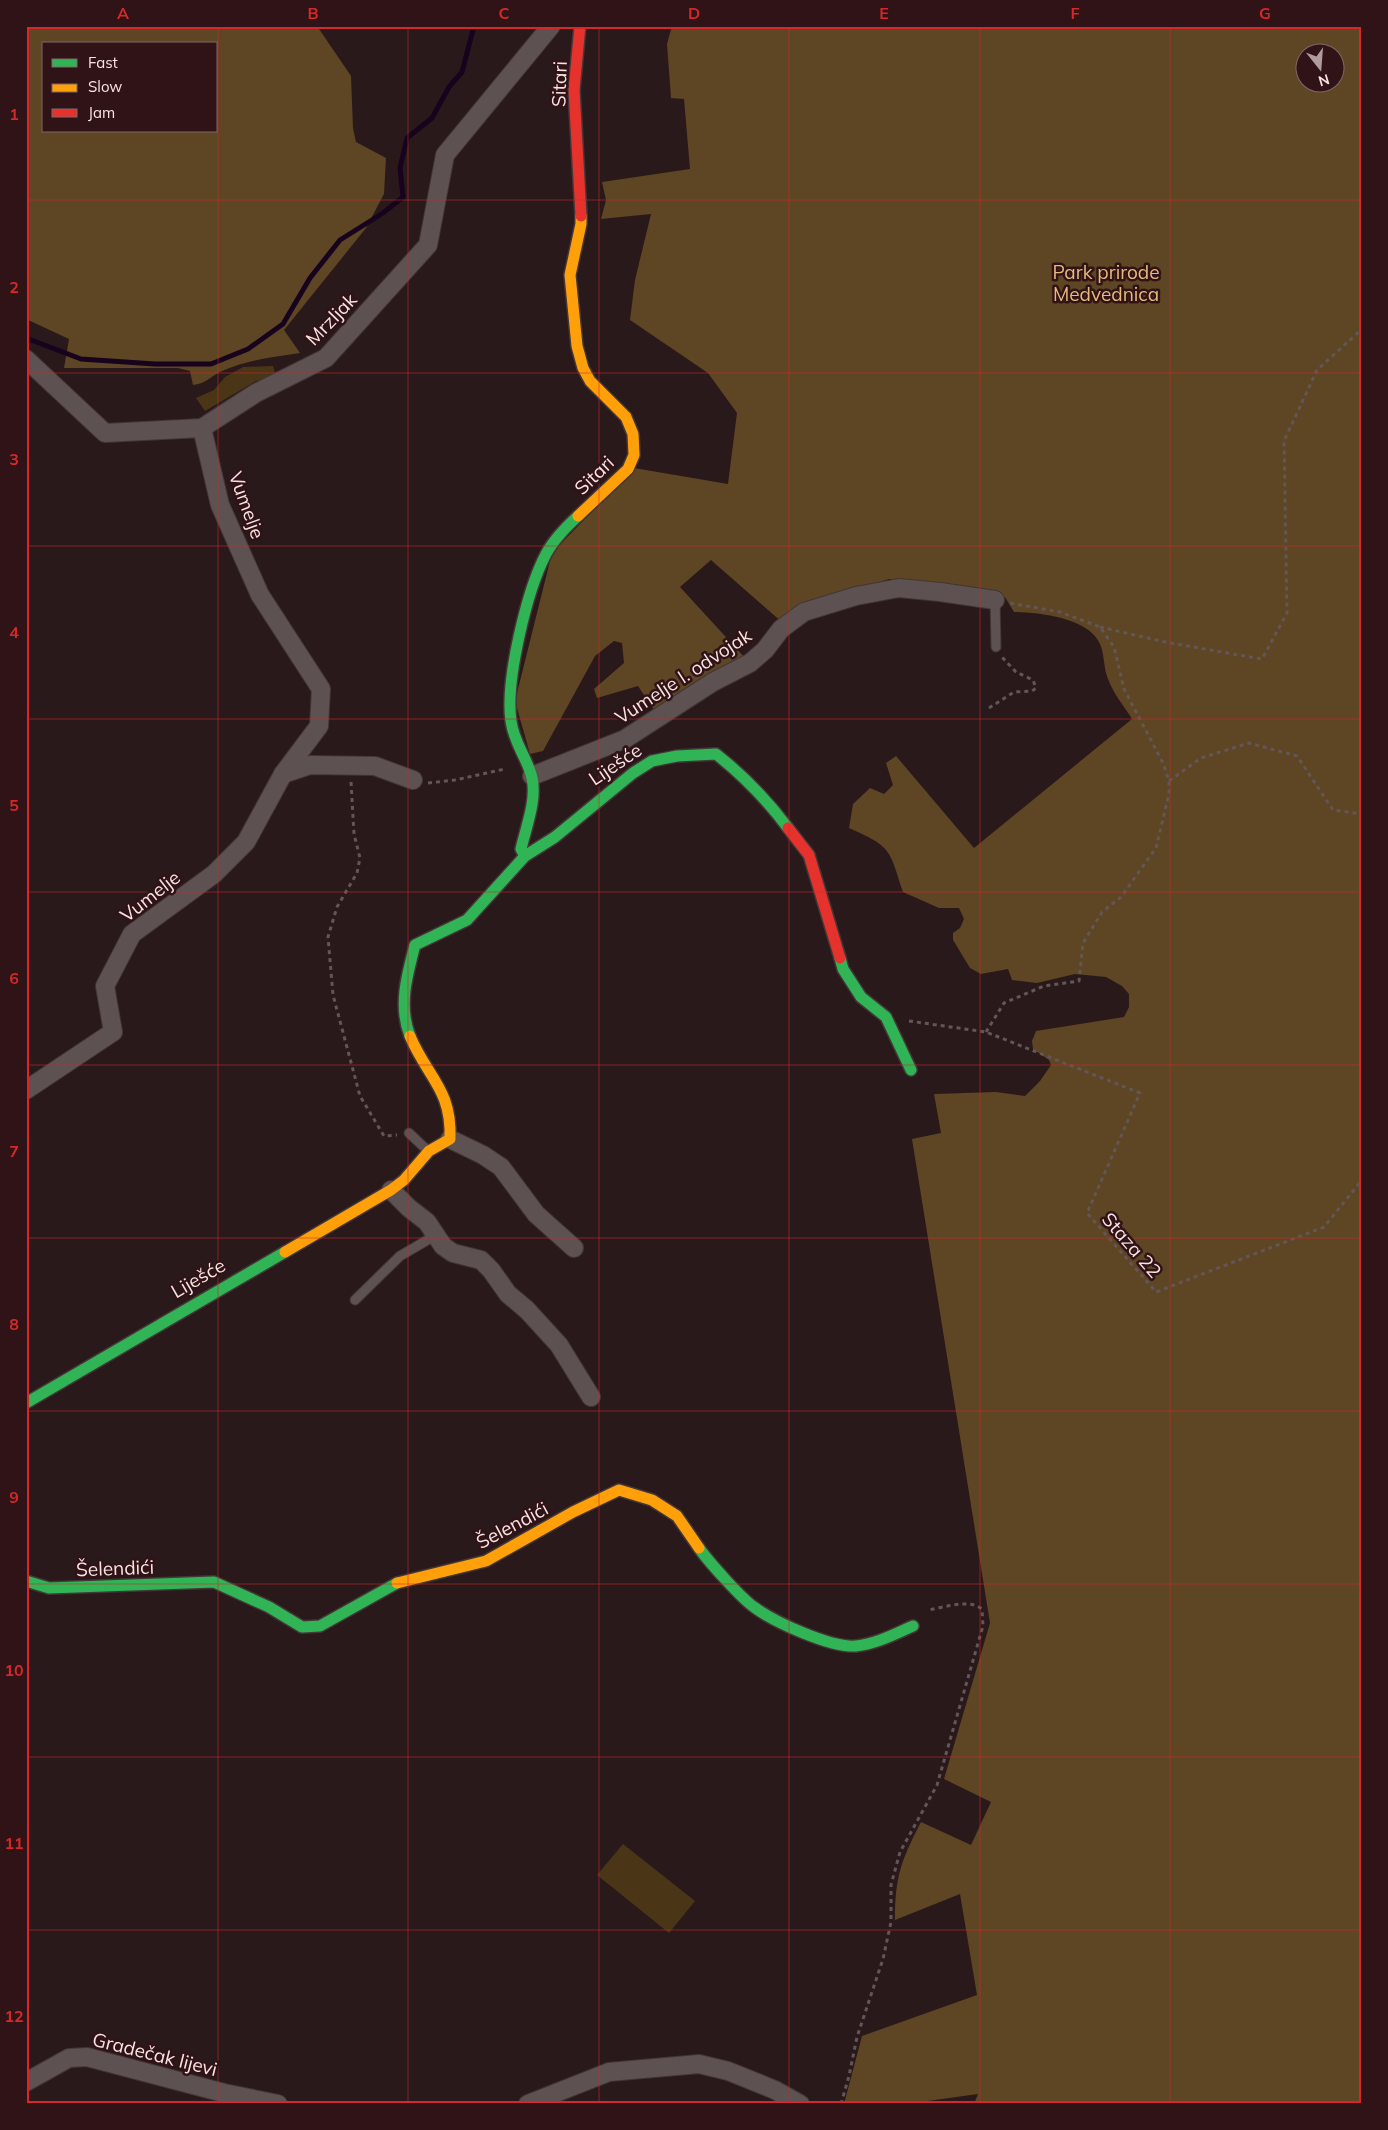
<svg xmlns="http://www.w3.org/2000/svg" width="1388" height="2130" font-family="Mulish,sans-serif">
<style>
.green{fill:#4a3516}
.forest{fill:#5e4523;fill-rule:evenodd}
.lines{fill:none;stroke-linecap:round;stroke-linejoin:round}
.stream{stroke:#17031d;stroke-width:5}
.lane-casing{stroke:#433637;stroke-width:11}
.street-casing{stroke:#433637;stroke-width:20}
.fast-casing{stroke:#433637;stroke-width:14}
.slow-casing{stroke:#433637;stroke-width:14}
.jam-casing{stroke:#433637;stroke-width:14}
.path{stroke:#625656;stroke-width:3;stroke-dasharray:4 4;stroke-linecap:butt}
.lane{stroke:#5e5151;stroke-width:9}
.street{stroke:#5e5151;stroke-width:18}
.fast{stroke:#30b455;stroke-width:11}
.slow{stroke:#ff9f0a;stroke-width:11}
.jam{stroke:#e5322d;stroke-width:11}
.grid{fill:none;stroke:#d62828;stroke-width:1;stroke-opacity:0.55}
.labels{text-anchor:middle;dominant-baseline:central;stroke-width:5;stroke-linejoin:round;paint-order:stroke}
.street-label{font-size:19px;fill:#f8e3e3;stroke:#301316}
.park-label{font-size:19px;fill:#e6ba79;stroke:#301316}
.neatline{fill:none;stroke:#d62828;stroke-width:2}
.grid-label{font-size:16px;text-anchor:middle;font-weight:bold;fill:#d62828}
</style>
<rect width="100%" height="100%" fill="#2a191b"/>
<!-- green -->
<g class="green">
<polygon points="273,366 276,376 256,381 205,411 196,398 214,390 225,377 243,367"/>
<polygon points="623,1844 695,1901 669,1933 597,1875"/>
</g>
<!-- forest -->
<g class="forest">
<path d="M 26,26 L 317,26 L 351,76 L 353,128 L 356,142 L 386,158 L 384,194 L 366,228 L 284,330 L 300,353 C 273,357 246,360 220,372 C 210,377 205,384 193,385 L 190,371 L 178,368 L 64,368 L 69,339 L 26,319 ZM 44,44 L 216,44 L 216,131 L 44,131 Z"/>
<path d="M 672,26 L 1362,26 L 1362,2104 L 974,2104 L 978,2094 L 906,2104 L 844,2104 L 862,2036 L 977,1995 L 960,1894 L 895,1920 C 895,1876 901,1861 921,1822 L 971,1845 L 991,1802 L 944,1779 L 990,1623 L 912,1139 L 941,1133 L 934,1094 L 996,1092 L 1025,1096 L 1040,1081 L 1051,1065 L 1049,1060 L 1033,1049 L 1032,1041 L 1036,1031 L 1124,1017 L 1129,1007 L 1129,994 L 1122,986 L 1106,977 L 1075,974 L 1037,983 L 1012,980 L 1008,969 L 981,974 L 970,968 L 953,940 L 953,933 L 960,928 L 964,919 L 959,908 L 939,908 L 903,892 C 889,849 892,847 849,828 L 853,804 L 870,788 L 884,794 L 893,785 L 886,763 L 896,756 L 974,848 L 1132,719 C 1124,706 1113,693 1108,679 C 1103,667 1105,653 1099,642 C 1087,618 1038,612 1014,612 L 1005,597 L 916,586 L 889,579 L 840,595 L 783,623 L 711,560 L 680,587 L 746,659 L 654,710 L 638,686 L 597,698 L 594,689 L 624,663 L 622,643 L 614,641 L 595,656 L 543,751 L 530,754 L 515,701 L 552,553 L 634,468 L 728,484 L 737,413 L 708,373 L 630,320 L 635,280 L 651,214 L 601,219 L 606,200 L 602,182 L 690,169 L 684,99 L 671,98 L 667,44 ZM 1306,52 L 1336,52 L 1336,82 L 1306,82 Z"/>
</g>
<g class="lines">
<!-- stream -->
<polyline class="stream" points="26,338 81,359 155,364 211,364 248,349 283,324 310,278 340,240 383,213 403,197 400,168 407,138 432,118 449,87 462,72 474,26"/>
<defs>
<g id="lane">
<polyline points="995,600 996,647"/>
<polyline points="409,1133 427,1150"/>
<polyline points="355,1300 400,1256 436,1235"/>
</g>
<g id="street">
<polyline points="26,359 105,433 202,428 256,393 326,358 428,245 445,155 551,26"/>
<polyline points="283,774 310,765 375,766 413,780"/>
<polyline points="532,776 625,739 713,682 750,663 765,650 781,629 804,612 856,596 899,588 940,592 995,600"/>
<polyline points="26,1090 113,1032 105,986 132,934 214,874 246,842 283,774 319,726 321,689 260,595 220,505 202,428"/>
<polyline points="450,1139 483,1155 501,1167 536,1214 574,1248"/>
<polyline points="391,1190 409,1208 427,1222 443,1246 453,1253 481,1260 491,1270 508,1294 527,1310 559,1345 591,1397"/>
<polyline points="26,2082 69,2058 87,2057 224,2093 278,2104"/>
<polyline points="528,2104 609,2072 699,2064 728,2071 775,2090 800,2104"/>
</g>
<g id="fast">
<path d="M 525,856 L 521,849 C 526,827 537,800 532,778 C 528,759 514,744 511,721 C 505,681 527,590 546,554 C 554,539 566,527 578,516"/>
<polyline points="840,958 843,969 861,997 886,1017 911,1070"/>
<path d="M 410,1036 C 398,1006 407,975 415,945 L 467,920 L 525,856 L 555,837 L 633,773 L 652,761 L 677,756 L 716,754 C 744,776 767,800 788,828"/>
<polyline points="26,1403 285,1252"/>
<path d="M 699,1548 C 708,1561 742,1599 754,1607 C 774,1622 831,1648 856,1646 C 876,1644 895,1634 913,1626"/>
<polyline points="26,1581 49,1588 214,1582 269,1607 302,1627 320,1626 397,1583"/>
</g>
<g id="slow">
<polyline points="578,516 628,469 634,455 633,434 626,417 590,381 583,368 577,346 570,275 581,224 581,216"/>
<path d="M 285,1252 L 391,1190 L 404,1180 L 429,1151 L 450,1139 C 452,1089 427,1077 410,1036"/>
<polyline points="397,1583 486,1561 573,1512 619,1490 652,1500 677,1516 699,1548"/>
</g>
<g id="jam">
<polyline points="580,26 574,90 581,216"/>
<polyline points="788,828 809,855 840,958"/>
</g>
</defs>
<!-- lane casing -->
<use href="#lane" class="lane-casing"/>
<!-- street casing -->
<use href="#street" class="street-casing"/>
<!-- fast casing -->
<use href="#fast" class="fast-casing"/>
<!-- slow casing -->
<use href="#slow" class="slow-casing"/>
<!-- jam casing -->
<use href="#jam" class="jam-casing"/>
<!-- path -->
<g class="path">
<polyline points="1100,627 1165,642 1262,659 1287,613 1284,441 1317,370 1362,329"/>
<polyline points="989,708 1014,692 1032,691 1036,688 1033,680 1016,672 1001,656"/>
<polyline points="1169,781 1201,758 1249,743 1297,756 1333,810 1362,814"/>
<polyline points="351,782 354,834 360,858 357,873 337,907 328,937 333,995 360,1096 384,1136 397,1135"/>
<polyline points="428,783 455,780 505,769"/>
<polyline points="909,1021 986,1032 1140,1093 1087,1213 1156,1292 1324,1227 1362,1180"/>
<polyline points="986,1032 1004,1003 1044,986 1079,981 1083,943 1102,912 1121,897 1156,848 1169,794 1169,781 1163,763 1124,689 1114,647 1100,627 1060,612 1010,603"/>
<path d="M 841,2104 L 849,2076 L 857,2037 L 883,1959 L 891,1922 L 891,1885 L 900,1852 L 937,1785 L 983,1626 L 982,1609 C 968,1598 944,1608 927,1610"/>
</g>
<!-- lane -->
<use href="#lane" class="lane"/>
<!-- street -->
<use href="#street" class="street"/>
<!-- fast -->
<use href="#fast" class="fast"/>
<!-- slow -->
<use href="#slow" class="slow"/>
<!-- jam -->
<use href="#jam" class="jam"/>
</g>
<!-- grid -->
<path class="grid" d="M 218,26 L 218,2104M 408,26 L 408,2104M 599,26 L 599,2104M 789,26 L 789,2104M 980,26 L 980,2104M 1170,26 L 1170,2104M 26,200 L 1362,200M 26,373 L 1362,373M 26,546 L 1362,546M 26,719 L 1362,719M 26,892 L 1362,892M 26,1065 L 1362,1065M 26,1238 L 1362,1238M 26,1411 L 1362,1411M 26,1584 L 1362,1584M 26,1757 L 1362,1757M 26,1930 L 1362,1930"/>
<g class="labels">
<!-- street labels -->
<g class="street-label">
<text transform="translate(559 84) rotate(-88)">Sitari</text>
<text transform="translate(331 319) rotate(-46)">Mrzljak</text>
<text transform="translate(594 475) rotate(-44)">Sitari</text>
<text transform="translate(247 505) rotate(70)">Vumelje</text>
<text transform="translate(683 676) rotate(-33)">Vumelje I. odvojak</text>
<text transform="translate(615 764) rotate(-34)">Liješće</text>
<text transform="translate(150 896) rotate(-38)">Vumelje</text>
<text transform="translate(1132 1245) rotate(49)">Staza 22</text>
<text transform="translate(198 1278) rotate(-30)">Liješće</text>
<text transform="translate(512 1525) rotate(-28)">Šelendići</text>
<text transform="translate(115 1568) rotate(-2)">Šelendići</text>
<text transform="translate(155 2054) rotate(14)">Gradečak lijevi</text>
</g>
<!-- park labels -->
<g class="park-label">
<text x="1106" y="272">Park prirode<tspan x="1106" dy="22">Medvednica</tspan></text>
</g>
</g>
<!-- border -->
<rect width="1388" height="2130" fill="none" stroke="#301316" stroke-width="55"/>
<!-- legend -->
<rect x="42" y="42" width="175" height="90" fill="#301316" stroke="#806668"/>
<rect x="52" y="59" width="25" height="8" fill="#30b455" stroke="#806668"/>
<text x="88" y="68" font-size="15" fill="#f8e3e3">Fast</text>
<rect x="52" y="84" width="25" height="8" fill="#ff9f0a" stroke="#806668"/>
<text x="88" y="92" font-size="15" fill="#f8e3e3">Slow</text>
<rect x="52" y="109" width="25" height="8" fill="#e5322d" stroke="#806668"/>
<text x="88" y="118" font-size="15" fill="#f8e3e3">Jam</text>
<!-- north arrow -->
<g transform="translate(1320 68) rotate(163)"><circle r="24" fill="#301316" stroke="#806668"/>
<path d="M0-4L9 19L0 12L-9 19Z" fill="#b09c9d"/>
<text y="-8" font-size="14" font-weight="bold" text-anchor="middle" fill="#f8e3e3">N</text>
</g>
<rect x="28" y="28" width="1332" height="2074" class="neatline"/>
<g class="grid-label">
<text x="123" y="19">A</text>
<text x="313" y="19">B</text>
<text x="504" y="19">C</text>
<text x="694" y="19">D</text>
<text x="884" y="19">E</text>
<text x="1075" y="19">F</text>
<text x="1265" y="19">G</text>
<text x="14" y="120">1</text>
<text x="14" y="293">2</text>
<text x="14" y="465">3</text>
<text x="14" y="638">4</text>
<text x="14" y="811">5</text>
<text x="14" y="984">6</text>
<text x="14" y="1157">7</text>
<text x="14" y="1330">8</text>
<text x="14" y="1503">9</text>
<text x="14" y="1676">10</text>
<text x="14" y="1849">11</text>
<text x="14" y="2022">12</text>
</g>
</svg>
